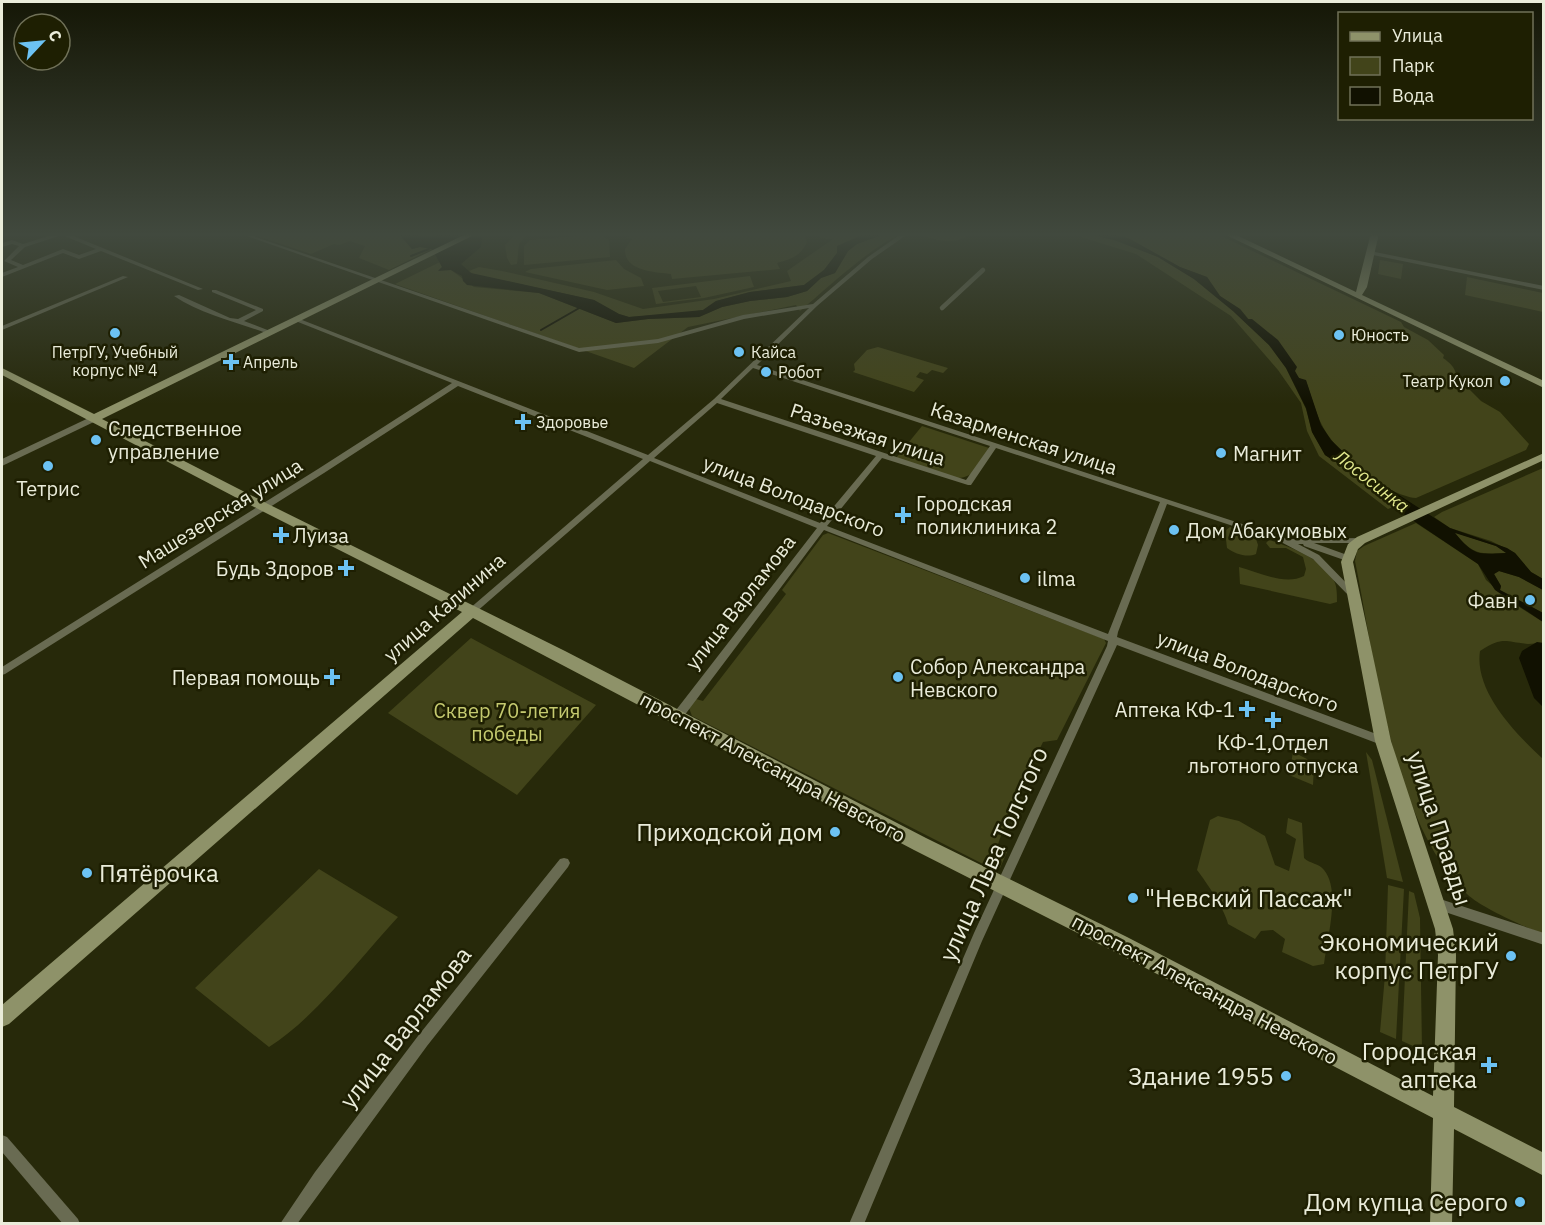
<svg xmlns="http://www.w3.org/2000/svg" width="1545" height="1225" font-family="'IBM Plex Sans',sans-serif">
<style>
.green{fill:#42441a;fill-rule:evenodd}
.water{fill:#111101;fill-rule:evenodd}
.lines{fill:none;stroke-linecap:round;stroke-linejoin:round}
.stream{stroke:#111101;stroke-width:2}
.pedestrian{stroke:#696b52;stroke-width:4.5}
.minor{fill:#696b52;fill-rule:evenodd}
.tertiary{fill:#696b52;fill-rule:evenodd}
.secondary{fill:#8e9269;fill-rule:evenodd}
.poi-dot{fill:#6cc2f3;stroke:#1e1f02;stroke-width:2}
.labels{text-anchor:middle;dominant-baseline:central;stroke-width:5;stroke-linejoin:round;paint-order:stroke}
.far-poi-label{font-size:16px;fill:#eaecda;stroke:#1e1f02;text-anchor:start}
.far-water-label{font-size:18px;font-style:italic;fill:#e3ea8e;stroke:#1e1f02}
.poi-label{font-size:20px;fill:#eaecda;stroke:#1e1f02;text-anchor:start}
.street-label{font-size:20px;fill:#eaecda;stroke:#1e1f02}
.park-label{font-size:20px;fill:#c5ca6f;stroke:#1e1f02}
.near-street-label{font-size:24px;fill:#eaecda;stroke:#1e1f02}
.near-poi-label{font-size:24px;fill:#eaecda;stroke:#1e1f02;text-anchor:end}
</style>
<rect width="100%" height="100%" fill="#27290a"/>
<!-- green -->
<g class="green">
<polygon points="249,233 398,233 412,249 420,247 432,249 389,270 359,258 365,246 350,241 339,245 334,244 311,254"/>
<polygon points="517,233 528,233 519,244 517,264 511,265 507,258 505,245"/>
<path d="M 633,233 L 803,233 L 807,241 C 802,256 791,259 777,263 L 780,269 L 672,279 L 671,274 C 657,272 624,272 625,249 L 632,239 L 627,238 Z"/>
<polygon points="810,233 842,233 839,235 845,233 869,233 838,246 837,253 824,270 804,285 750,292 716,301 703,310 684,313 629,317 619,314 594,300 473,274 469,271 479,267 502,271 594,292 643,309 714,299 791,281 787,271 833,239 826,239"/>
<path d="M 886,233 L 906,233 C 880,238 823,292 800,311 L 796,305 L 688,327 L 634,368 L 395,284 L 440,262 L 442,267 L 439,270 L 451,270 L 474,287 L 539,293 L 616,323 L 648,319 L 699,317 L 722,307 L 750,301 L 787,297 L 807,291 L 821,278 L 835,273 L 848,251 L 857,244 Z"/>
<path d="M 924,233 L 972,233 C 955,246 939,241 920,235 Z"/>
<polygon points="1068,233 1086,233 1117,241 1158,257 1194,279 1233,311 1269,345 1286,368 1306,409 1312,432 1325,455 1379,490 1393,507 1388,509 1319,456 1307,431 1301,403 1278,370 1231,316 1136,254"/>
<path d="M 1110,233 L 1215,233 L 1401,322 L 1404,327 L 1428,340 L 1444,355 L 1443,358 C 1449,362 1456,368 1456,376 L 1481,401 L 1500,412 L 1529,444 L 1526,450 L 1416,498 C 1386,496 1334,451 1322,425 C 1315,412 1311,395 1306,381 L 1299,378 L 1240,309 L 1220,296 L 1207,277 L 1180,267 L 1128,238 Z"/>
<polygon points="599,234 609,240 610,257 524,265 524,246 530,240"/>
<polygon points="616,260 624,269 641,278 644,286 607,290 525,272 531,269"/>
<polygon points="1380,260 1403,264 1401,279 1378,274"/>
<path d="M 750,276 L 754,287 L 704,298 L 656,304 L 652,288 ZM 696,286 L 701,297 L 663,302 L 658,291 Z"/>
<polygon points="1467,277 1543,293 1543,312 1465,295"/>
<polygon points="878,347 948,368 943,373 932,370 927,374 920,372 916,377 924,380 914,392 853,372 855,370 854,364 867,350"/>
<path d="M 922,426 L 989,448 C 981,461 975,478 958,478 L 896,458 Z"/>
<polygon points="1543,468 1543,579 1531,572 1515,553 1491,541 1450,528 1434,517 1442,512"/>
<path d="M 1416,523 L 1478,564 L 1486,580 L 1513,603 L 1543,622 L 1543,643 C 1538,642 1534,644 1528,644 C 1504,642 1504,636 1480,651 C 1474,691 1515,733 1543,759 L 1543,934 C 1525,927 1480,907 1467,894 C 1392,823 1375,659 1355,561 L 1357,551 L 1364,546 Z"/>
<path d="M 1230,527 L 1255,536 L 1258,545 L 1256,554 C 1247,558 1235,554 1227,548 L 1225,531 Z"/>
<path d="M 1454,532 L 1496,546 L 1507,553 C 1478,554 1473,555 1454,532 Z"/>
<polygon points="828,533 1104,639 1106,643 1057,740 1043,742 1010,810 997,847 1007,852 1000,868 995,870 983,864 692,716 689,708 696,699 703,701 786,594 782,590 823,535"/>
<path d="M 1269,540 C 1289,546 1327,561 1335,583 C 1337,588 1337,596 1337,602 L 1330,604 L 1240,584 L 1239,567 C 1258,572 1285,586 1304,576 L 1306,569 L 1303,557 L 1286,548 L 1270,548 L 1266,543 Z"/>
<polygon points="1499,571 1519,577 1543,590 1543,613 1500,590 1501,586 1494,574"/>
<polygon points="471,638 596,705 517,795 388,713"/>
<polygon points="1293,752 1307,759 1314,767 1313,785 1289,775"/>
<polygon points="1366,752 1372,760 1403,882 1387,878"/>
<path d="M 1218,816 L 1239,821 L 1265,836 L 1275,865 L 1289,871 L 1296,839 L 1286,833 L 1288,818 L 1302,823 L 1304,858 C 1310,864 1319,863 1324,870 C 1341,890 1327,939 1324,964 L 1313,966 L 1282,952 L 1285,939 L 1273,930 L 1261,931 L 1255,939 L 1228,924 C 1225,910 1207,883 1197,870 L 1210,820 Z"/>
<path d="M 319,869 L 398,917 C 361,957 314,1019 269,1047 L 195,988 Z"/>
<polygon points="1388,885 1404,889 1396,1039 1380,1032 1385,975"/>
<polygon points="1409,891 1414,893 1420,918 1422,1050 1402,1041"/>
</g>
<!-- water -->
<g class="water">
<polygon points="398,233 435,237 434,233 473,233 482,238 481,247 461,264 471,273 594,300 619,314 629,317 703,310 716,301 750,292 804,285 824,270 837,253 837,246 864,234 887,233 857,244 848,251 835,273 821,278 807,291 787,297 750,301 722,307 699,317 648,319 616,323 539,293 467,285 463,281 462,276 451,270 438,271 442,267 432,249 420,247 412,249"/>
<path d="M 1086,233 L 1110,233 L 1128,238 L 1180,267 L 1207,277 L 1220,296 L 1240,309 L 1248,319 L 1252,319 L 1278,340 L 1297,367 L 1295,371 L 1299,378 L 1306,380 L 1321,425 L 1331,440 L 1365,473 L 1450,528 L 1507,548 L 1515,553 L 1531,572 L 1543,579 L 1543,590 L 1519,577 L 1499,571 L 1494,574 L 1501,586 L 1500,590 L 1543,613 L 1543,622 L 1495,590 L 1478,564 L 1393,507 L 1379,490 L 1325,455 L 1312,432 L 1306,408 L 1286,368 L 1269,345 L 1233,311 L 1194,279 L 1158,257 L 1117,241 ZM 1455,533 L 1496,546 L 1506,553 C 1478,555 1473,555 1455,533 Z"/>
<polygon points="1537,642 1543,643 1543,707 1534,698 1519,658 1522,651"/>
</g>
<g class="lines">
<!-- stream -->
<g class="stream">
<polyline points="411,256 429,249"/>
<polyline points="541,330 581,307"/>
</g>
<!-- pedestrian -->
<polyline class="pedestrian" points="942,308 983,270"/>
<!-- minor -->
<g class="minor">
<polygon points="2,233 7,233 2,236"/>
<path d="M 58,233 L 66,233 L 203,289 L 198,290 L 101,251 L 79,259 L 63,253 L 2,277 L 2,273 L 18,267 L 4,261 L 19,246 L 12,244 L 2,247 L 2,243 L 12,240 L 23,244 ZM 62,235 L 96,249 L 79,255 L 63,249 L 23,265 L 11,260 L 25,247 Z"/>
<path d="M 238,233 L 244,233 L 579,348 L 658,339 L 743,315 L 813,304 L 868,257 L 901,234 L 915,233 L 905,236 L 872,259 L 817,306 L 757,365 L 1288,539 L 1364,538 L 1365,540 L 1361,543 L 1314,543 L 1350,556 L 1351,558 L 1350,560 L 1347,561 L 1304,546 L 1303,544 L 1298,544 L 1319,555 L 1355,592 L 1356,594 L 1355,596 L 1349,596 L 1313,559 L 1281,542 L 1167,504 L 1118,632 L 1117,637 L 1387,738 L 1388,741 L 1387,744 L 1383,745 L 1379,744 L 1117,645 L 982,941 L 864,1224 L 849,1224 L 974,933 L 1107,646 L 1108,641 L 824,530 L 681,720 L 677,721 L 673,720 L 672,717 L 673,714 L 817,528 L 650,461 L 475,613 L 469,613 L 468,611 L 469,609 L 643,459 L 458,386 L 324,473 L 5,674 L 2,675 L 2,667 L 318,469 L 452,383 L 293,320 L 293,318 L 297,318 L 648,455 L 714,399 L 809,308 L 744,319 L 658,343 L 579,352 ZM 753,368 L 990,446 L 966,480 L 721,399 ZM 717,403 L 876,456 L 820,523 L 654,458 ZM 996,448 L 1160,502 L 1108,634 L 827,526 L 882,458 L 968,485 L 971,485 Z"/>
<polygon points="1370,251 1544,286 1544,290 1368,254 1367,253"/>
<polygon points="123,276 128,277 2,330 2,326"/>
<path d="M 212,290 L 216,290 L 263,309 L 263,311 L 244,321 L 270,331 L 270,333 L 266,333 C 236,322 201,314 174,296 L 179,295 L 230,318 L 238,319 L 256,310 L 212,292 Z"/>
<polygon points="564,858 568,859 570,863 568,867 427,1046 297,1224 280,1224 315,1172 418,1036 560,859"/>
<polygon points="1437,898 1544,933 1544,945 1433,908 1431,904 1433,900"/>
<polygon points="2,1135 7,1137 78,1219 80,1224 63,1224 2,1152"/>
</g>
<!-- tertiary -->
<polygon class="tertiary" points="95,415 100,418 98,420 2,466 2,459"/>
<!-- secondary -->
<g class="secondary">
<polygon points="468,233 478,233 102,419 268,504 565,651 926,838 1127,937 1433,1096 1438,955 1435,929 1375,741 1341,562 1348,544 1357,537 1544,453 1544,460 1365,543 1358,549 1353,562 1391,741 1453,929 1456,955 1454,1107 1544,1153 1544,1176 1454,1129 1452,1224 1430,1224 1433,1118 1113,951 914,850 473,618 9,1024 2,1027 2,1005 462,612 260,510 2,375 2,368 94,414"/>
<polygon points="1222,233 1232,233 1356,292 1371,233 1379,233 1367,287 1362,295 1544,381 1544,388"/>
</g>
</g>
<!-- sky -->
<linearGradient id="sky" x2="0" y2="1"><stop stop-color="#151706"/><stop offset="0.58" stop-color="#41493e"/><stop offset="1" stop-color="#41493e" stop-opacity="0"/></linearGradient>
<rect width="1545" height="404" fill="url(#sky)"/>
<!-- markers -->
<g class="poi-dot">
<circle cx="115" cy="333" r="6"/>
<circle cx="1339" cy="335" r="6"/>
<circle cx="739" cy="352" r="6"/>
<path d="M228 353h6v6h6v6h-6v6h-6v-6h-6v-6h6z"/>
<circle cx="766" cy="372" r="6"/>
<circle cx="1505" cy="381" r="6"/>
<path d="M520 413h6v6h6v6h-6v6h-6v-6h-6v-6h6z"/>
<circle cx="96" cy="440" r="6"/>
<circle cx="1221" cy="453" r="6"/>
<circle cx="48" cy="466" r="6"/>
<path d="M900 506h6v6h6v6h-6v6h-6v-6h-6v-6h6z"/>
<circle cx="1174" cy="530" r="6"/>
<path d="M278 526h6v6h6v6h-6v6h-6v-6h-6v-6h6z"/>
<path d="M343 559h6v6h6v6h-6v6h-6v-6h-6v-6h6z"/>
<circle cx="1025" cy="578" r="6"/>
<circle cx="1530" cy="600" r="6"/>
<path d="M329 668h6v6h6v6h-6v6h-6v-6h-6v-6h6z"/>
<circle cx="898" cy="677" r="6"/>
<path d="M1244 700h6v6h6v6h-6v6h-6v-6h-6v-6h6z"/>
<path d="M1270 711h6v6h6v6h-6v6h-6v-6h-6v-6h6z"/>
<circle cx="835" cy="832" r="6"/>
<circle cx="87" cy="873" r="6"/>
<circle cx="1133" cy="898" r="6"/>
<circle cx="1511" cy="956" r="6"/>
<path d="M1486 1056h6v6h6v6h-6v6h-6v-6h-6v-6h6z"/>
<circle cx="1286" cy="1076" r="6"/>
<circle cx="1520" cy="1202" r="6"/>
</g>
<g class="labels">
<!-- far-poi labels -->
<g class="far-poi-label">
<text x="1351" y="335">Юность</text>
<text x="115" y="352" text-anchor="middle">ПетрГУ, Учебный<tspan x="115" dy="18">корпус № 4</tspan></text>
<text x="751" y="352">Кайса</text>
<text x="243" y="362">Апрель</text>
<text x="778" y="372">Робот</text>
<text x="1493" y="381" text-anchor="end">Театр Кукол</text>
<text x="536" y="422">Здоровье</text>
</g>
<!-- far-water labels -->
<g class="far-water-label">
<text transform="translate(1372 481) rotate(38)">Лососинка</text>
</g>
<!-- poi labels -->
<g class="poi-label">
<text x="108" y="428">Следственное<tspan x="108" dy="23">управление</tspan></text>
<text x="1233" y="453">Магнит</text>
<text x="48" y="488" text-anchor="middle">Тетрис</text>
<text x="916" y="503">Городская<tspan x="916" dy="23">поликлиника 2</tspan></text>
<text x="1186" y="530">Дом Абакумовых</text>
<text x="293" y="535">Луиза</text>
<text x="334" y="568" text-anchor="end">Будь Здоров</text>
<text x="1037" y="578">ilma</text>
<text x="1518" y="600" text-anchor="end">Фавн</text>
<text x="910" y="666">Собор Александра<tspan x="910" dy="23">Невского</tspan></text>
<text x="320" y="677" text-anchor="end">Первая помощь</text>
<text x="1235" y="709" text-anchor="end">Аптека КФ-1</text>
<text x="1273" y="742" text-anchor="middle">КФ-1,Отдел<tspan x="1273" dy="23">льготного отпуска</tspan></text>
</g>
<!-- street labels -->
<g class="street-label">
<text transform="translate(868 434) rotate(18)">Разъезжая улица</text>
<text transform="translate(1024 438) rotate(18)">Казарменская улица</text>
<text transform="translate(794 496) rotate(21)">улица Володарского</text>
<text transform="translate(220 513) rotate(-32)">Машезерская улица</text>
<text transform="translate(740 602) rotate(-52)">улица Варламова</text>
<text transform="translate(444 607) rotate(-41)">улица Калинина</text>
<text transform="translate(1248 671) rotate(21)">улица Володарского</text>
<text transform="translate(773 767) rotate(28)">проспект Александра Невского</text>
<text transform="translate(1205 989) rotate(28)">проспект Александра Невского</text>
</g>
<!-- park labels -->
<g class="park-label">
<text x="507" y="710">Сквер 70-летия<tspan x="507" dy="23">победы</tspan></text>
</g>
<!-- near-street labels -->
<g class="near-street-label">
<text transform="translate(1440 828) rotate(72)">улица Правды</text>
<text transform="translate(993 854) rotate(-66)">улица Льва Толстого</text>
<text transform="translate(405 1027) rotate(-52)">улица Варламова</text>
</g>
<!-- near-poi labels -->
<g class="near-poi-label">
<text x="823" y="832">Приходской дом</text>
<text x="99" y="873" text-anchor="start">Пятёрочка</text>
<text x="1145" y="898" text-anchor="start">"Невский Пассаж"</text>
<text x="1499" y="942">Экономический<tspan x="1499" dy="28">корпус ПетрГУ</tspan></text>
<text x="1477" y="1051">Городская<tspan x="1477" dy="28">аптека</tspan></text>
<text x="1274" y="1076">Здание 1955</text>
<text x="1508" y="1202">Дом купца Серого</text>
</g>
</g>
<!-- border -->
<rect width="1545" height="1225" fill="none" stroke="#eaecda" stroke-width="6"/>
<!-- legend -->
<rect x="1338" y="12" width="195" height="108" fill="#1e1f02" stroke="#707158" stroke-width="1.5"/>
<rect x="1350" y="32" width="30" height="9" fill="#8e9269" stroke="#707158" stroke-width="1.5"/>
<text x="1392" y="42" font-size="18" fill="#eaecda">Улица</text>
<rect x="1350" y="57" width="30" height="18" fill="#42441a" stroke="#707158" stroke-width="1.5"/>
<text x="1392" y="72" font-size="18" fill="#eaecda">Парк</text>
<rect x="1350" y="87" width="30" height="18" fill="#111101" stroke="#707158" stroke-width="1.5"/>
<text x="1392" y="102" font-size="18" fill="#eaecda">Вода</text>
<!-- north arrow -->
<g transform="translate(42 42) rotate(64)"><circle r="28" fill="#1e1f02" stroke="#707158" stroke-width="1.5"/>
<path d="M0-4.5L10 22L0 15L-10 22Z" fill="#6cc2f3"/>
<text y="-9" font-size="16" font-weight="bold" text-anchor="middle" fill="#eaecda">С</text>
</g>
</svg>
